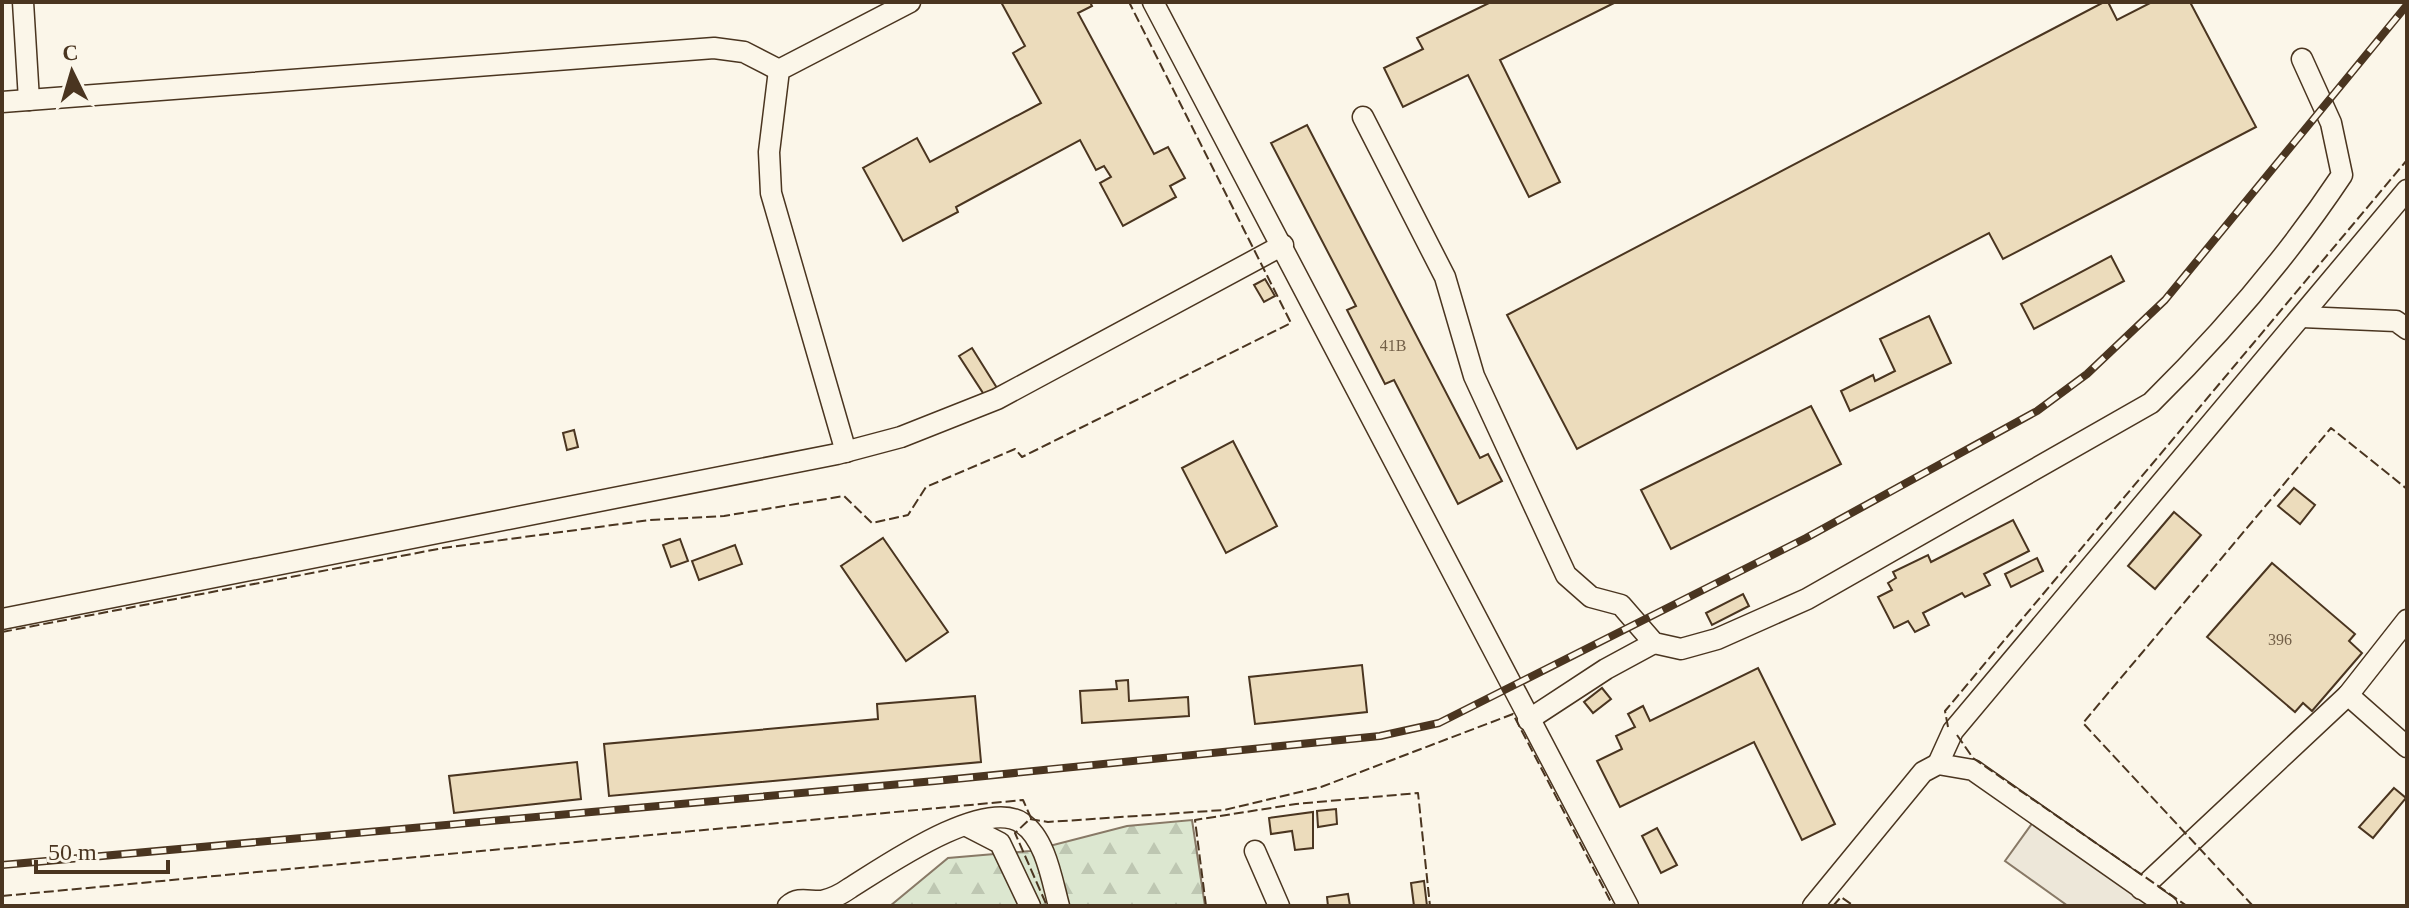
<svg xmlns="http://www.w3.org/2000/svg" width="2409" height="908" font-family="'Times New Roman',serif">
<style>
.forest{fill:url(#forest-firs);stroke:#887966;stroke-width:2}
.parking{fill:#ede7d9;stroke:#887966;stroke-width:2}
.building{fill:#ecdcbc;stroke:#4a3520;stroke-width:2}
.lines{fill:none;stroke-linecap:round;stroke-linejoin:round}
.minor-casing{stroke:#4a3520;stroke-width:23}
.minor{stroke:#fbf6e9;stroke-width:20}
.rail-casing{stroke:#4a3520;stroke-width:8}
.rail{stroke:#fbf6e9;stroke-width:5;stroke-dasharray:15;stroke-linecap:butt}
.fence{stroke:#4a3520;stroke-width:2;stroke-dasharray:10 4;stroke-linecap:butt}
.labels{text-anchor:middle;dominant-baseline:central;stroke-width:6;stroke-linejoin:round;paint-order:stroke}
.number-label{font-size:16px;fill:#725f47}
</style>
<defs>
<pattern id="forest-firs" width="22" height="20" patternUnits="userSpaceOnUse" patternTransform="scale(2)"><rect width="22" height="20" fill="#dce7d0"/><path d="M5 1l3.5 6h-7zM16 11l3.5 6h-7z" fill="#bec7b2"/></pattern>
</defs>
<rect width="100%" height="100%" fill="#fbf6e9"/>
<!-- forest -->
<polygon class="forest" points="1192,820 1205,906 890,906 948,858 1030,851 1127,826"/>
<!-- parking -->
<polygon class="parking" points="2036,818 2158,906 2068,906 2005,861"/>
<!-- building -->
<g class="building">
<polygon points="1001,2 1090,2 1092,6 1078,13 1154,154 1168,147 1185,178 1170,186 1176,197 1123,226 1100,183 1111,177 1104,166 1096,170 1080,140 956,207 958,212 903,241 863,168 917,138 930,162 1041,103 1013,53 1025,46"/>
<polygon points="1491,2 1616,2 1500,60 1560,182 1529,197 1468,75 1403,107 1384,68 1423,49 1417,38"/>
<polygon points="2104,2 2108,2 2117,20 2152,2 2190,2 2256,127 2003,259 1989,233 1577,449 1507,315"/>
<polygon points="1307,125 1480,458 1488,454 1502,481 1458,504 1394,380 1385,384 1347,310 1356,306 1271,143"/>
<polygon points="2111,256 2124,281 2034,329 2021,304"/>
<polygon points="1265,279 1275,296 1264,302 1254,285"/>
<polygon points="1929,316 1951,363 1850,411 1841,391 1873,375 1875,381 1895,371 1880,339"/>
<polygon points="972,348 997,388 985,396 959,356"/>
<polygon points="1811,406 1841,464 1671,549 1641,490"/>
<polygon points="574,430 578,447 567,450 563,433"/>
<polygon points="1233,441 1277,526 1226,553 1182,468"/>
<polygon points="2294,488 2315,505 2300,524 2278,506"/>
<polygon points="2174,512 2201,535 2155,589 2128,566"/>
<polygon points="2013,520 2029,551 1984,574 1990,585 1965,597 1962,593 1923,613 1929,625 1915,632 1908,621 1894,628 1878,597 1892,590 1888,583 1896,578 1893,572 1928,555 1931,562"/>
<polygon points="883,538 948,632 906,661 841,566"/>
<polygon points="680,539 688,561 671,567 663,545"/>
<polygon points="735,545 742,564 699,580 692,561"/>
<polygon points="2037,558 2043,571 2011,587 2005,574"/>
<polygon points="2272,563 2355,634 2349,641 2362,653 2312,711 2303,703 2295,712 2207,637"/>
<polygon points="1743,594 1749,606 1712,625 1706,613"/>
<polygon points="1362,665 1367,712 1255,724 1249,677"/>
<polygon points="1758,668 1835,824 1802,840 1754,742 1620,807 1597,761 1622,749 1616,736 1635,727 1628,714 1643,706 1650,721"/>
<polygon points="1128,680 1129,701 1188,697 1189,716 1082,723 1080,691 1117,689 1116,681"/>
<polygon points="1602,688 1611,699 1593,713 1584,702"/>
<polygon points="975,696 981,762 609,796 604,744 878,719 877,704"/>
<polygon points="577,762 581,799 454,813 449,776"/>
<polygon points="2394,788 2406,798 2373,838 2359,827"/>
<polygon points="1336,809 1337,824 1318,827 1317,811"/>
<polygon points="1313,812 1313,848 1295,850 1292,831 1271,834 1269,818"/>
<polygon points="1657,828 1677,865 1661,873 1642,836"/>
<polygon points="1424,881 1427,906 1414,906 1411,883"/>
<polygon points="1348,894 1350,906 1328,906 1327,897"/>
</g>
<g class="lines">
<defs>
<g id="minor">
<polyline points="23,2 29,100"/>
<polyline points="1153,2 1628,906"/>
<polyline points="2,102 714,48 744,52 779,70"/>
<path d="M 1363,117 L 1445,277 L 1474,376 L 1566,575 L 1591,597 L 1621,605 L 1654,643 L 1681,649 L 1717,639 L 1807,599 L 2151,403 C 2221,334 2288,256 2342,175 L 2331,123 L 2302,59"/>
<polyline points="2302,317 2396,321 2407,329"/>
<polyline points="846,452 771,193 769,152 779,70 910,2"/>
<polyline points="2,619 837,454 901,437 997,399 1283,245"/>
<polyline points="2348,695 2407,620"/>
<polyline points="1528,720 1606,669 1654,643"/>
<polyline points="1938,764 1953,731 2407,190"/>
<polyline points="967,826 1000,843 1030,906"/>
<polyline points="1255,851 1279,906"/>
<polyline points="2141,889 2348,695 2407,747"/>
<path d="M 788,906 C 799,896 809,902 822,901 C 831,899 843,893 850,888 C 884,867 984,797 1022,823 C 1046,839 1052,881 1059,906"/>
<polyline points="1813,906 1923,772 1938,764 1973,770 2167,906"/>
</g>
</defs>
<!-- minor casing -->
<use href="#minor" class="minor-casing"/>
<!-- minor -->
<use href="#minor" class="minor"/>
<defs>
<polyline id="rail" points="2,865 935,781 1380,736 1439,723 1806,538 2037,411 2087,374 2165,300 2407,5"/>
</defs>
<!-- rail casing -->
<use href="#rail" class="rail-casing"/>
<!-- rail -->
<use href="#rail" class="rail"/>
<!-- fence -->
<g class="fence">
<polyline points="2,632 443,548 650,520 724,516 844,496 872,523 908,515 926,487 1015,449 1022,457 1291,323 1129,2"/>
<polyline points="1948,727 1945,711 2407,160"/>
<polyline points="1957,735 1973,758 2187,906"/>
<polyline points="1030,819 1048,822 1224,810 1321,787 1513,714 1613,906"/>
<polyline points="2,896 1023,800 1031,818 1015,833 1047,906"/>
<polyline points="1206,906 1195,820 1296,804 1418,793 1430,906"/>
<polyline points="1833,906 1841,897 1854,906"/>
<polyline points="2253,906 2083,723 2331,428 2407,489"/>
</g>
</g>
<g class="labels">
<!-- number labels -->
<g class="number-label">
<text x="1393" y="345">41В</text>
<text x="2280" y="639">396</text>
</g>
</g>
<!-- border -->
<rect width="2409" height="908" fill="none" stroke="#4a3520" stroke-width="8"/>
<!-- north arrow -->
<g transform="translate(72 72) rotate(355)" stroke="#fbf6e9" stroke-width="6" paint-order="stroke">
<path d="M0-6L14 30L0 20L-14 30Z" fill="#4a3520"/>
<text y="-12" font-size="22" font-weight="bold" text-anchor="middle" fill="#4a3520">С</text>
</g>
<!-- scale -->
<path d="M36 860v12h132v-12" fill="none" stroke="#4a3520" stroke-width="4"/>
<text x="48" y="860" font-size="24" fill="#4a3520" stroke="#fbf6e9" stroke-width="6" paint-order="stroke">50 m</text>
</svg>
